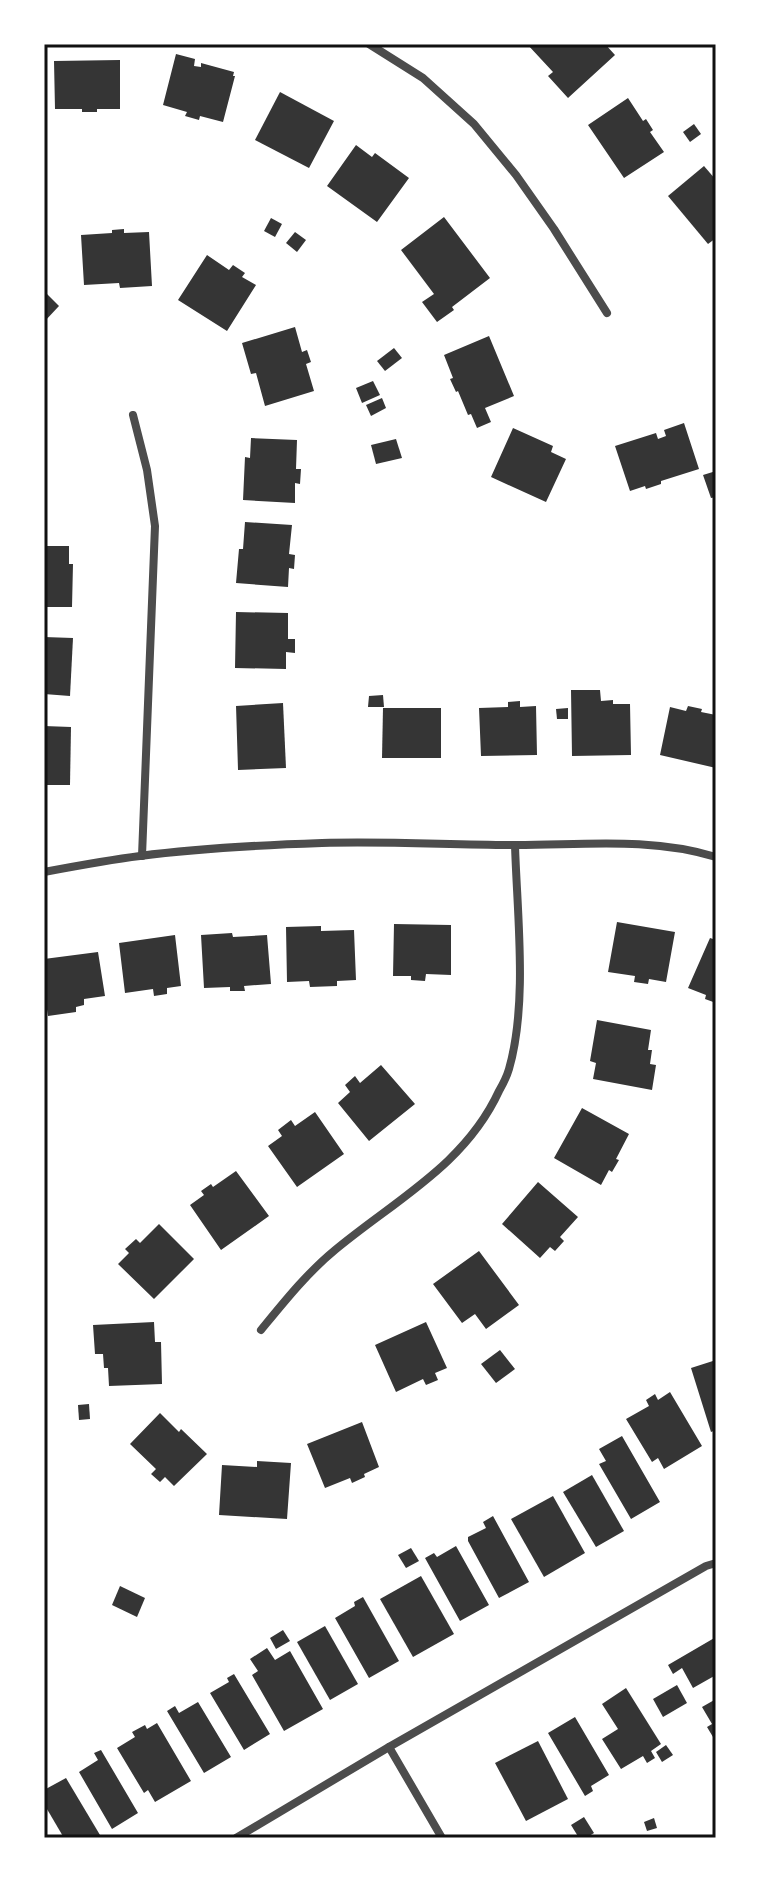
<svg xmlns="http://www.w3.org/2000/svg" width="760" height="1882" font-family="Roboto,sans-serif">
<style>
.building{fill:#353535}
.lines{fill:none;stroke-linecap:round;stroke-linejoin:round}
.minor{stroke:#4c4c4c;stroke-width:8}
.neatline{fill:none;stroke:#111;stroke-width:3}
</style>
<rect width="100%" height="100%" fill="#fff"/>
<!-- building -->
<g class="building">
<polygon points="527,44 605,44 615,55 568,98 548,76 553,72"/>
<polygon points="176,54 195,59 194,66 201,67 201,63 234,72 233,76 235,76 223,122 200,116 199,120 185,116 187,112 163,105"/>
<polygon points="120,60 120,109 97,109 97,112 82,112 82,109 55,109 54,61"/>
<polygon points="280,92 334,121 309,168 255,140"/>
<polygon points="628,98 643,121 646,119 653,130 650,132 664,152 624,178 588,125"/>
<polygon points="694,124 701,134 690,142 683,132"/>
<polygon points="356,145 372,157 375,153 409,178 377,222 327,186"/>
<polygon points="704,166 716,180 716,238 708,244 668,196"/>
<polygon points="444,217 490,278 452,307 454,310 437,322 422,302 434,294 401,250"/>
<polygon points="271,218 282,224 275,237 264,231"/>
<polygon points="124,229 124,233 149,232 152,286 120,288 119,283 84,285 81,235 112,233 112,230"/>
<polygon points="295,232 306,240 297,252 286,243"/>
<polygon points="207,255 229,270 233,265 245,273 242,277 256,285 227,331 178,300"/>
<polygon points="44,291 59,306 44,322"/>
<polygon points="295,327 302,352 307,350 311,362 306,364 314,391 265,406 256,373 251,374 242,343"/>
<polygon points="489,336 514,396 485,408 491,422 477,428 471,414 468,415 458,391 456,392 450,379 453,378 444,355"/>
<polygon points="394,348 402,358 385,371 377,361"/>
<polygon points="373,381 380,395 362,403 356,388"/>
<polygon points="382,398 386,408 371,416 366,405"/>
<polygon points="684,423 699,469 661,481 661,484 646,489 645,486 630,491 615,446 656,433 658,439 666,436 664,430"/>
<polygon points="513,428 553,446 551,452 566,459 546,502 491,477"/>
<polygon points="251,438 297,440 296,469 301,469 300,484 295,483 295,503 243,500 245,457 250,458"/>
<polygon points="396,439 402,458 376,464 371,445"/>
<polygon points="716,471 716,497 711,498 703,475"/>
<polygon points="245,522 292,525 289,554 295,555 294,569 289,568 288,587 236,583 239,549 243,549"/>
<polygon points="44,546 69,546 69,564 73,564 72,607 44,607"/>
<polygon points="236,612 288,613 288,639 295,639 295,653 286,652 286,669 235,668"/>
<polygon points="44,637 73,638 70,696 44,694"/>
<polygon points="571,690 600,690 601,701 613,700 613,704 630,704 631,755 572,756"/>
<polygon points="383,695 384,707 368,707 369,696"/>
<polygon points="520,701 520,707 536,706 537,755 481,756 479,708 508,707 508,702"/>
<polygon points="283,703 286,768 238,770 236,706"/>
<polygon points="688,706 702,709 701,712 716,715 716,768 660,755 670,707 686,711"/>
<polygon points="383,708 441,708 441,758 382,758"/>
<polygon points="568,708 568,719 557,719 556,709"/>
<polygon points="44,726 71,727 70,785 44,785"/>
<polygon points="617,922 675,932 666,982 649,979 648,984 634,982 635,976 608,972"/>
<polygon points="394,924 451,925 451,975 426,974 425,981 411,980 411,976 393,976"/>
<polygon points="321,926 321,931 354,930 356,980 337,981 337,986 310,987 309,981 287,982 286,927"/>
<polygon points="232,933 233,937 267,935 271,984 244,986 245,991 230,991 230,987 204,988 201,935"/>
<polygon points="175,935 181,986 167,988 167,994 154,996 153,989 125,993 119,943"/>
<polygon points="710,938 716,940 716,1003 705,999 706,995 688,988"/>
<polygon points="98,952 105,996 84,999 84,1005 76,1007 76,1012 48,1016 44,990 44,959"/>
<polygon points="597,1020 651,1030 648,1050 652,1050 650,1064 656,1065 652,1090 593,1079 596,1063 590,1061"/>
<polygon points="381,1065 415,1104 369,1141 338,1103 350,1092 345,1085 355,1076 360,1083"/>
<polygon points="582,1108 629,1134 616,1159 619,1160 612,1172 609,1170 601,1185 554,1158"/>
<polygon points="315,1112 344,1154 297,1187 268,1146 282,1136 278,1130 291,1120 295,1126"/>
<polygon points="236,1171 269,1216 221,1250 190,1205 204,1195 201,1191 211,1184 213,1187"/>
<polygon points="538,1182 578,1217 560,1237 564,1241 555,1251 550,1247 540,1258 502,1224"/>
<polygon points="159,1224 194,1259 154,1299 118,1264 129,1253 125,1249 136,1239 140,1243"/>
<polygon points="479,1251 519,1305 486,1329 475,1314 462,1323 433,1284"/>
<polygon points="154,1322 155,1342 161,1342 162,1384 109,1386 108,1368 104,1368 103,1354 95,1354 93,1325"/>
<polygon points="426,1322 447,1368 435,1373 438,1380 426,1385 423,1379 396,1392 375,1345"/>
<polygon points="500,1350 515,1369 496,1383 481,1364"/>
<polygon points="716,1360 716,1430 711,1432 691,1368"/>
<polygon points="670,1392 702,1446 664,1469 658,1458 652,1462 626,1419 649,1406 646,1400 655,1394 658,1400"/>
<polygon points="89,1404 90,1419 79,1420 78,1405"/>
<polygon points="160,1413 179,1432 181,1429 207,1454 174,1486 165,1477 160,1482 151,1474 156,1469 130,1444"/>
<polygon points="362,1422 379,1467 364,1474 365,1477 352,1483 350,1478 325,1488 307,1444"/>
<polygon points="622,1436 660,1502 631,1519 599,1464 606,1461 599,1449"/>
<polygon points="257,1461 291,1463 287,1519 219,1515 222,1465 257,1467"/>
<polygon points="592,1475 624,1531 596,1547 563,1492"/>
<polygon points="553,1496 585,1553 544,1577 511,1519"/>
<polygon points="493,1516 529,1582 499,1598 468,1541 468,1537 486,1528 483,1522"/>
<polygon points="456,1546 489,1605 460,1621 425,1558 434,1553 437,1557"/>
<polygon points="411,1548 419,1561 406,1568 398,1555"/>
<polygon points="421,1576 454,1634 413,1657 380,1599"/>
<polygon points="120,1586 145,1598 137,1617 112,1605"/>
<polygon points="363,1597 399,1661 369,1678 335,1618 355,1606 354,1602"/>
<polygon points="325,1626 358,1684 330,1700 297,1642"/>
<polygon points="283,1630 290,1641 276,1649 270,1638"/>
<polygon points="716,1637 716,1675 693,1688 682,1668 673,1674 668,1665"/>
<polygon points="267,1648 275,1660 290,1651 323,1709 284,1731 252,1675 258,1671 250,1659"/>
<polygon points="234,1674 270,1734 244,1750 210,1693 229,1682 227,1678"/>
<polygon points="677,1685 687,1703 663,1717 653,1699"/>
<polygon points="626,1688 661,1744 651,1751 655,1758 647,1763 643,1756 621,1769 602,1739 618,1729 602,1704"/>
<polygon points="716,1699 716,1736 713,1737 707,1727 712,1724 702,1707"/>
<polygon points="198,1702 231,1757 204,1773 167,1711 175,1706 179,1713"/>
<polygon points="575,1717 609,1775 591,1786 593,1791 585,1796 548,1733"/>
<polygon points="157,1723 191,1781 155,1802 148,1790 144,1793 117,1748 135,1737 132,1732 145,1725 147,1729"/>
<polygon points="538,1741 568,1799 526,1821 495,1763"/>
<polygon points="666,1745 673,1755 662,1762 656,1752"/>
<polygon points="101,1750 138,1813 112,1829 79,1772 98,1760 94,1753"/>
<polygon points="66,1778 100,1835 95,1838 64,1838 44,1804 44,1790"/>
<polygon points="584,1817 594,1833 586,1838 579,1838 571,1825"/>
<polygon points="654,1818 657,1828 647,1831 644,1822"/>
</g>
<g class="lines">
<!-- minor -->
<g class="minor">
<polyline points="369,44 423,78 474,124 516,175 554,229 607,313"/>
<polyline points="133,415 147,470 155,526 142,856"/>
<path d="M 44,872 C 76,866 108,860 140,856 C 200,848 262,845 322,843 C 387,841 452,845 517,845 C 583,845 651,837 716,857"/>
<path d="M 261,1330 C 284,1302 307,1273 335,1250 C 395,1200 465,1165 499,1091 C 503,1084 507,1076 509,1069 C 528,1003 517,914 515,845"/>
<polyline points="389,1747 442,1838"/>
<polyline points="236,1838 389,1747 706,1566 716,1563"/>
</g>
</g>
<!-- border -->
<rect width="760" height="1882" fill="none" stroke="#ffffff" stroke-width="92"/>
<rect x="46" y="46" width="668" height="1790" class="neatline"/>
</svg>
